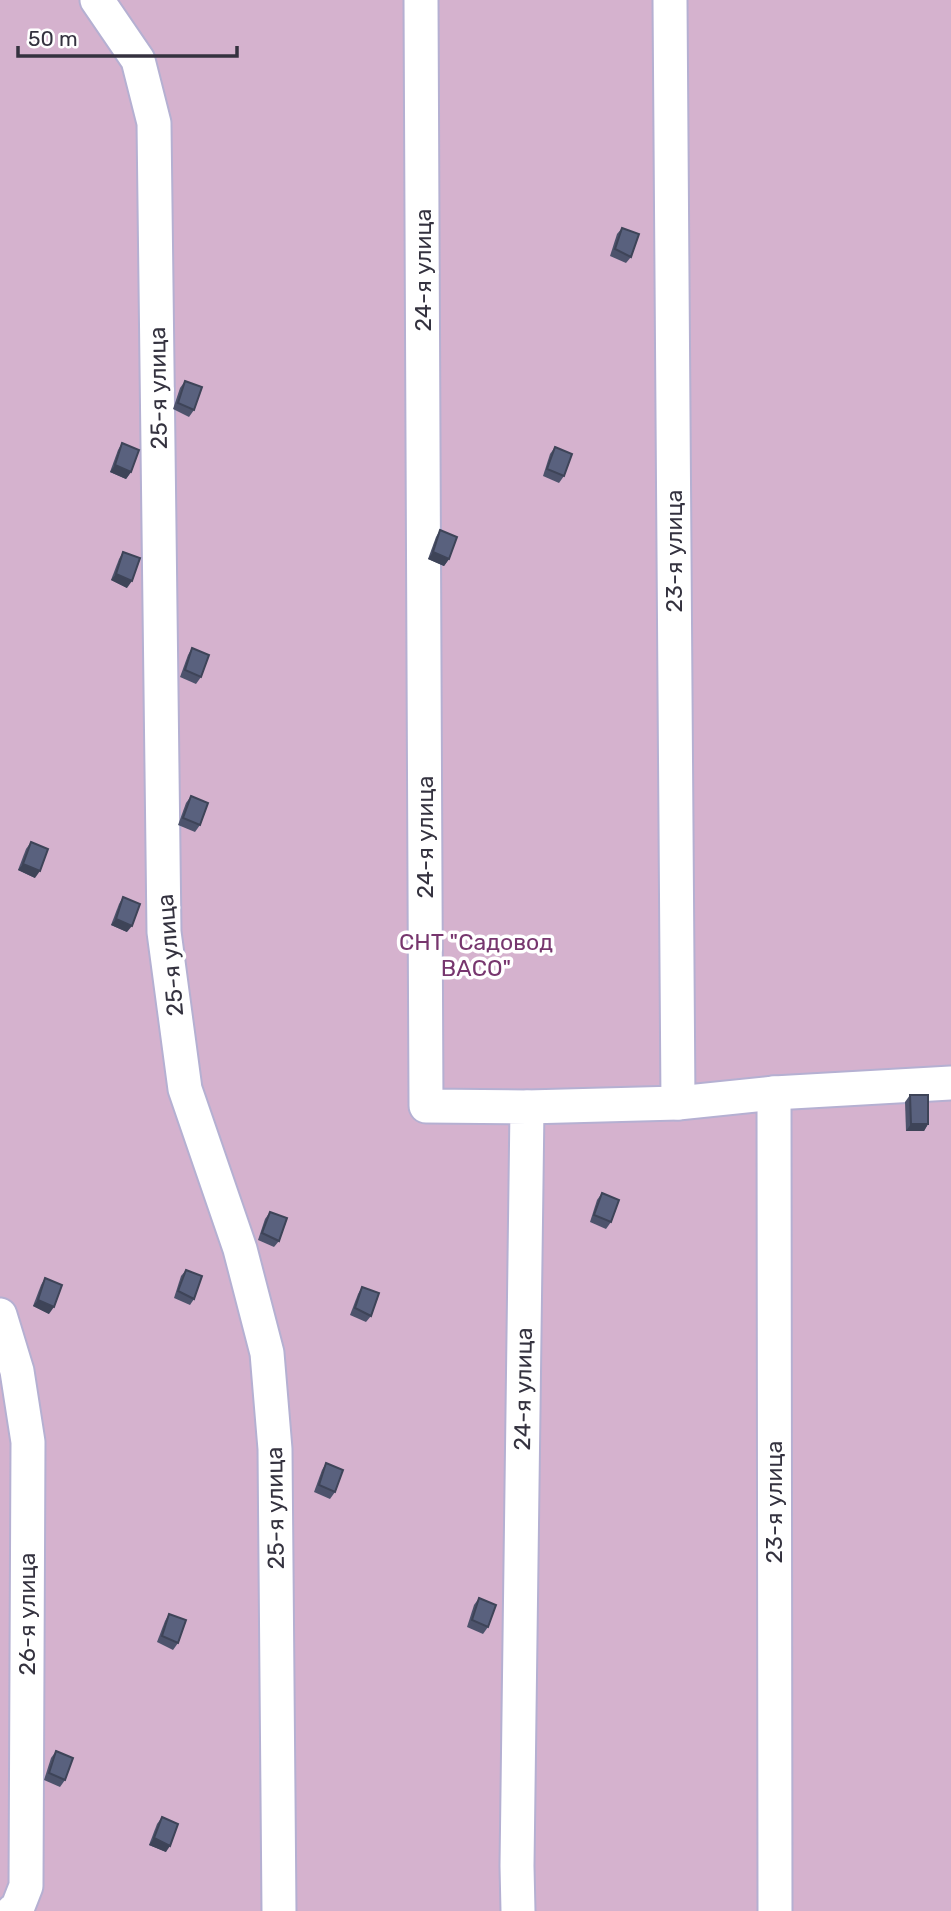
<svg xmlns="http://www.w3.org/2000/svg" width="951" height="1911" font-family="Rubik,sans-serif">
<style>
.green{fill:#d5b2ce}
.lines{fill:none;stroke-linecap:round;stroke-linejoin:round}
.street-casing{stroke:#b5b0d2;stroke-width:37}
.street{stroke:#fff;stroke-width:33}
.wall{fill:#4d536c}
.shaded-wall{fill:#3e4458}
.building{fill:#59617e;stroke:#3e4458;stroke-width:2}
.labels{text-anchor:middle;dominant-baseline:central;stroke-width:7;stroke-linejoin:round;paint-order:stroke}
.street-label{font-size:23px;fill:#34323f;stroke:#fff}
.park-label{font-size:23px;fill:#77366e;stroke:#fff}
</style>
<rect width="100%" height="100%" fill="#eeecfb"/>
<!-- green -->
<rect class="green" x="0" y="0" width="951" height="1911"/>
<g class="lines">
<defs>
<g id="street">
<polyline points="97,0 138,60 154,123 164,932 185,1089 240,1249 267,1353 275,1449 279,1911"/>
<polyline points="421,0 426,1106 527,1107 517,1866 518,1911"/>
<polyline points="670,0 678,1103"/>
<polyline points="774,1093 775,1911"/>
<polyline points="527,1107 678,1103 774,1093 951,1083"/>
<polyline points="0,1315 17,1371 28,1442 26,1886 17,1909 13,1911"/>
</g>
</defs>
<!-- street casing -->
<use href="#street" class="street-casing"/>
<!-- street -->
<use href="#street" class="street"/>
</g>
<!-- wall -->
<g class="wall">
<polygon points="622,228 631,257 626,263 610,256 617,234"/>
<polygon points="185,381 194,410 189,417 173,409 180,388"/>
<polygon points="122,443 131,472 126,479 110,472 118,450"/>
<polygon points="555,447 564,476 559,483 543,476 550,454"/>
<polygon points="440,530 449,559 444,566 428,559 436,537"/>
<polygon points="123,552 127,588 111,580 119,559"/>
<polygon points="192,648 201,677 196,684 180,677 188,655"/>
<polygon points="191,796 200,825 195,832 178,825 186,803"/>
<polygon points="31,842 35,878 18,870 26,849"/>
<polygon points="123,897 127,932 111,925 119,904"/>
<polygon points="910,1095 928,1124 924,1131 906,1131 905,1102"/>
<polygon points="602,1193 611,1222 606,1229 590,1222 597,1200"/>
<polygon points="270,1212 279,1241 274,1247 258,1240 265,1219"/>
<polygon points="186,1270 194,1299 190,1305 174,1298 181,1276"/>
<polygon points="45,1278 49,1314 33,1306 41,1285"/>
<polygon points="362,1287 371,1316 366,1322 350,1315 358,1294"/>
<polygon points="326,1463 335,1492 330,1499 314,1492 322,1470"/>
<polygon points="479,1598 488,1627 483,1634 467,1627 474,1605"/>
<polygon points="169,1614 178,1643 173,1650 157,1642 165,1621"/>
<polygon points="56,1751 65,1780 60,1787 44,1780 51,1758"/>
<polygon points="162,1817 166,1852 149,1845 157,1824"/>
</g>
<!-- shaded-wall -->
<g class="shaded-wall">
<polygon points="115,465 131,472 126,479 110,472"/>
<polygon points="433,552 449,559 444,566 428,559"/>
<polygon points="116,574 132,581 127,588 111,580"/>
<polygon points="23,864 40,871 35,878 18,870"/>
<polygon points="116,919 132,926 127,932 111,925"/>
<polygon points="911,1124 928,1124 924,1131 906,1131"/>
<polygon points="38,1300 54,1307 49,1314 33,1306"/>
<polygon points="154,1838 170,1846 166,1852 149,1845"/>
</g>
<!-- building -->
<g class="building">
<polygon points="622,228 639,234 631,257 615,249"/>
<polygon points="185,381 202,387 194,410 178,403"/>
<polygon points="122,443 139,450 131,472 115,465"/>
<polygon points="555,447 572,454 564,476 547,469"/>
<polygon points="440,530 457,537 449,559 433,552"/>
<polygon points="123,552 140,558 132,581 116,574"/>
<polygon points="192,648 209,655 201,677 185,670"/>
<polygon points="191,796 208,803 200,825 183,818"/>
<polygon points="31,842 48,849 40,871 23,864"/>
<polygon points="123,897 140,904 132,926 116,919"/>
<polygon points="910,1095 928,1095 928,1124 911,1124"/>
<polygon points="602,1193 619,1200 611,1222 594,1215"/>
<polygon points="270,1212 287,1218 279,1241 262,1233"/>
<polygon points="186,1270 202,1276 194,1299 178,1291"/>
<polygon points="45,1278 62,1285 54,1307 38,1300"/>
<polygon points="362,1287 379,1293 371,1316 355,1308"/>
<polygon points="326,1463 343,1470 335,1492 319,1485"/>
<polygon points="479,1598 496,1605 488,1627 472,1620"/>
<polygon points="169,1614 186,1620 178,1643 162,1636"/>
<polygon points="56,1751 73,1758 65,1780 49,1773"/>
<polygon points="162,1817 178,1824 170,1846 154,1838"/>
</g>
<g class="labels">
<!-- street labels -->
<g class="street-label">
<text transform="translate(423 270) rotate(-90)">24-я улица</text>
<text transform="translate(158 388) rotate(-91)">25-я улица</text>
<text transform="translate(674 551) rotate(-90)">23-я улица</text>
<text transform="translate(425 837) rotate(-90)">24-я улица</text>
<text transform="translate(170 955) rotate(-95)">25-я улица</text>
<text transform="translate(523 1389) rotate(-89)">24-я улица</text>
<text transform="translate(774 1502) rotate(-90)">23-я улица</text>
<text transform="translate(275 1508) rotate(-91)">25-я улица</text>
<text transform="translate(27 1614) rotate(-90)">26-я улица</text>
</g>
<!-- park labels -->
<g class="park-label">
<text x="476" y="942">СНТ "Садовод<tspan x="476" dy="26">ВАСО"</tspan></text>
</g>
</g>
<!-- scale -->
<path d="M18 46v10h219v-10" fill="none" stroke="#34323f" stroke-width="3.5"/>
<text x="28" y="46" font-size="21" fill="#34323f" stroke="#ffffff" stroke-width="5" paint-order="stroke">50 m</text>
</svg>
